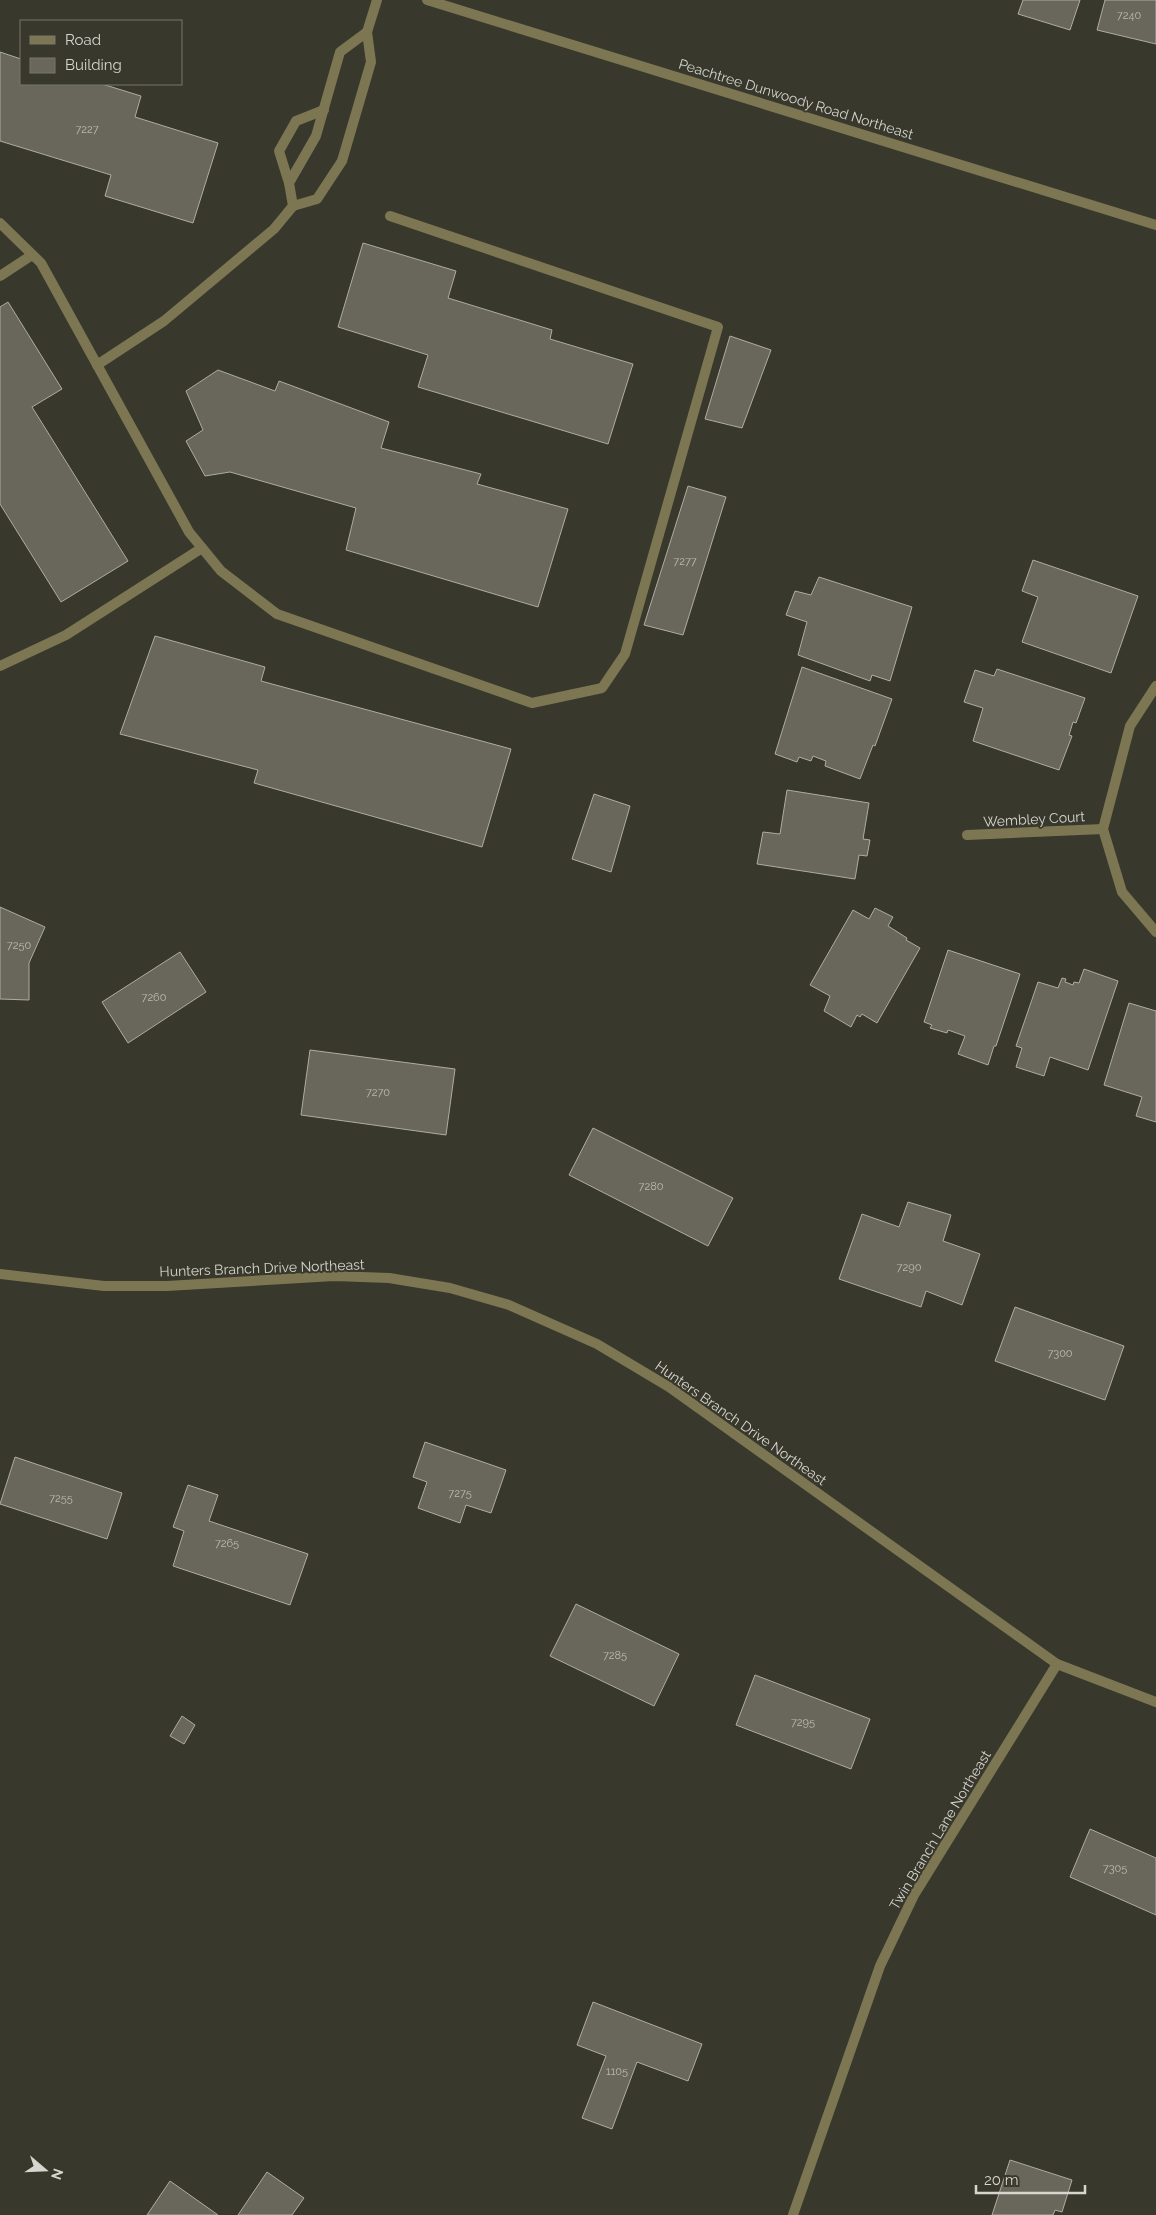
<svg xmlns="http://www.w3.org/2000/svg" width="1156" height="2215" font-family="Raleway,sans-serif">
<style>
.building{fill:#69675b;stroke:#aead9f}
.lines{fill:none;stroke-linecap:round;stroke-linejoin:round}
.service{stroke:#7c7752;stroke-width:10}
.minor{stroke:#7c7752;stroke-width:10}
.tertiary{stroke:#7c7752;stroke-width:10}
.labels{text-anchor:middle;dominant-baseline:central;stroke-width:4;stroke-linejoin:round;paint-order:stroke}
.number-label{font-size:11px;fill:#bbbab1}
.street-label{font-size:14px;fill:#d6d5ce;stroke:#39382d}
</style>
<rect width="100%" height="100%" fill="#39382d"/>
<!-- building -->
<g class="building">
<polygon points="1023,0 1080,0 1070,30 1018,14"/>
<polygon points="1105,0 1156,0 1156,44 1097,30"/>
<polygon points="0,52 21,59 21,84 102,84 141,96 135,117 218,143 193,223 105,196 111,175 0,141"/>
<polygon points="363,243 456,271 448,298 552,330 550,339 633,364 608,444 418,387 428,355 338,327"/>
<polygon points="8,302 62,389 32,407 128,561 61,602 0,504 0,307"/>
<polygon points="730,336 771,350 742,428 705,419"/>
<polygon points="218,370 275,391 279,381 389,422 381,448 481,474 477,484 568,509 538,607 346,550 356,508 230,472 205,476 186,441 203,430 186,391"/>
<polygon points="688,486 726,497 683,635 644,625"/>
<polygon points="1033,560 1138,596 1111,673 1022,642 1038,597 1022,591"/>
<polygon points="819,577 912,607 890,681 872,675 870,681 798,655 807,622 786,615 795,591 811,595"/>
<polygon points="155,636 265,667 261,681 511,749 482,847 254,783 258,770 120,734"/>
<polygon points="802,667 892,699 875,746 873,745 860,779 825,766 826,761 813,756 811,761 799,757 797,762 775,754"/>
<polygon points="997,669 1085,698 1076,723 1073,722 1069,735 1072,736 1059,770 973,741 983,708 964,702 975,670 994,676"/>
<polygon points="787,790 869,803 863,839 870,840 867,856 859,855 855,879 757,864 763,832 780,834"/>
<polygon points="594,794 630,806 611,872 572,859"/>
<polygon points="0,907 45,927 29,963 29,1000 0,999"/>
<polygon points="875,908 893,917 888,926 907,938 906,940 920,948 877,1023 862,1014 860,1017 857,1015 851,1027 824,1011 830,996 810,985 853,910 869,919"/>
<polygon points="948,950 1020,974 996,1046 994,1046 988,1065 958,1054 965,1036 948,1030 947,1033 930,1028 932,1025 924,1022"/>
<polygon points="180,952 206,992 128,1043 102,1002"/>
<polygon points="1084,969 1118,981 1088,1070 1050,1057 1044,1076 1016,1067 1022,1048 1016,1046 1038,982 1058,988 1062,978 1066,979 1065,982 1073,985 1074,982 1079,983"/>
<polygon points="1129,1003 1156,1011 1156,1122 1136,1116 1142,1097 1104,1085"/>
<polygon points="310,1050 455,1069 446,1135 301,1115"/>
<polygon points="593,1128 733,1198 708,1246 569,1175"/>
<polygon points="908,1202 951,1215 943,1241 980,1254 962,1305 926,1291 921,1307 839,1279 862,1214 899,1227"/>
<polygon points="1015,1307 1124,1346 1105,1400 995,1361"/>
<polygon points="425,1442 506,1470 491,1513 466,1505 460,1523 418,1508 427,1482 413,1477"/>
<polygon points="15,1457 122,1493 107,1539 0,1504"/>
<polygon points="188,1485 218,1495 209,1521 308,1554 290,1605 173,1566 184,1531 173,1527"/>
<polygon points="576,1604 679,1654 654,1706 550,1656"/>
<polygon points="755,1675 870,1719 851,1769 736,1725"/>
<polygon points="182,1716 195,1725 184,1744 170,1736"/>
<polygon points="1090,1829 1156,1858 1156,1915 1070,1877"/>
<polygon points="593,2002 702,2044 688,2081 637,2062 612,2129 582,2118 606,2056 577,2045"/>
<polygon points="1010,2160 1072,2180 1062,2212 1055,2210 1053,2215 992,2215"/>
<polygon points="267,2172 304,2198 292,2215 238,2215"/>
<polygon points="170,2181 218,2215 147,2215"/>
</g>
<g class="lines">
<!-- service -->
<g class="service">
<polyline points="0,276 32,255"/>
<polyline points="0,666 66,635 202,548"/>
</g>
<!-- minor -->
<g class="minor">
<polyline points="289,183 279,151 296,121 324,110"/>
<polyline points="293,206 289,183 316,136 340,52 367,32"/>
<polyline points="0,223 41,263 189,532 221,571 277,614 532,703 602,688 625,654 718,327 390,216"/>
<polyline points="97,365 164,321 274,229 293,206 317,199 342,161 371,62 367,32 377,0"/>
<polyline points="1156,686 1130,726 1103,829 1122,892 1156,932"/>
<polyline points="967,835 1103,829"/>
<polyline points="0,1274 104,1286 167,1286 334,1276 389,1278 450,1288 509,1305 597,1344 669,1387 1057,1664 1156,1702"/>
<polyline points="793,2215 880,1966 914,1895 1057,1664"/>
</g>
<!-- tertiary -->
<polyline class="tertiary" points="427,0 1156,225"/>
</g>
<g class="labels">
<!-- number labels -->
<g class="number-label">
<text x="1129" y="15">7240</text>
<text x="87" y="129">7227</text>
<text x="685" y="561">7277</text>
<text x="19" y="945">7250</text>
<text x="154" y="997">7260</text>
<text x="378" y="1092">7270</text>
<text x="651" y="1186">7280</text>
<text x="909" y="1267">7290</text>
<text x="1060" y="1353">7300</text>
<text x="460" y="1493">7275</text>
<text x="61" y="1498">7255</text>
<text x="227" y="1543">7265</text>
<text x="615" y="1655">7285</text>
<text x="803" y="1722">7295</text>
<text x="1115" y="1868">7305</text>
<text x="617" y="2071">1105</text>
</g>
<!-- street labels -->
<g class="street-label">
<text transform="translate(796 99) rotate(17)">Peachtree Dunwoody Road Northeast</text>
<text transform="translate(1034 819) rotate(-3)">Wembley Court</text>
<text transform="translate(262 1268) rotate(-2)">Hunters Branch Drive Northeast</text>
<text transform="translate(741 1423) rotate(35)">Hunters Branch Drive Northeast</text>
<text transform="translate(940 1830) rotate(-59)">Twin Branch Lane Northeast</text>
</g>
</g>
<!-- legend -->
<rect x="20" y="20" width="162" height="65" fill="#39382d" stroke="#78776d"/>
<rect x="30" y="36" width="25" height="8" fill="#7c7752" stroke="#78776d"/>
<text x="65" y="45" font-size="15" fill="#d6d5ce">Road</text>
<rect x="30" y="58" width="25" height="15" fill="#69675b" stroke="#78776d"/>
<text x="65" y="70" font-size="15" fill="#d6d5ce">Building</text>
<!-- north arrow -->
<g transform="translate(45 2170) rotate(109)" stroke="#39382d" stroke-width="4" paint-order="stroke">
<path d="M0-4L9 19L0 12L-9 19Z" fill="#d6d5ce"/>
<text y="-8" font-size="14" font-weight="bold" text-anchor="middle" fill="#d6d5ce">N</text>
</g>
<!-- scale -->
<path d="M976 2185v8h109v-8" fill="none" stroke="#d6d5ce" stroke-width="2.5"/>
<text x="984" y="2185" font-size="15" fill="#d6d5ce" stroke="#39382d" stroke-width="4" paint-order="stroke">20 m</text>
</svg>
